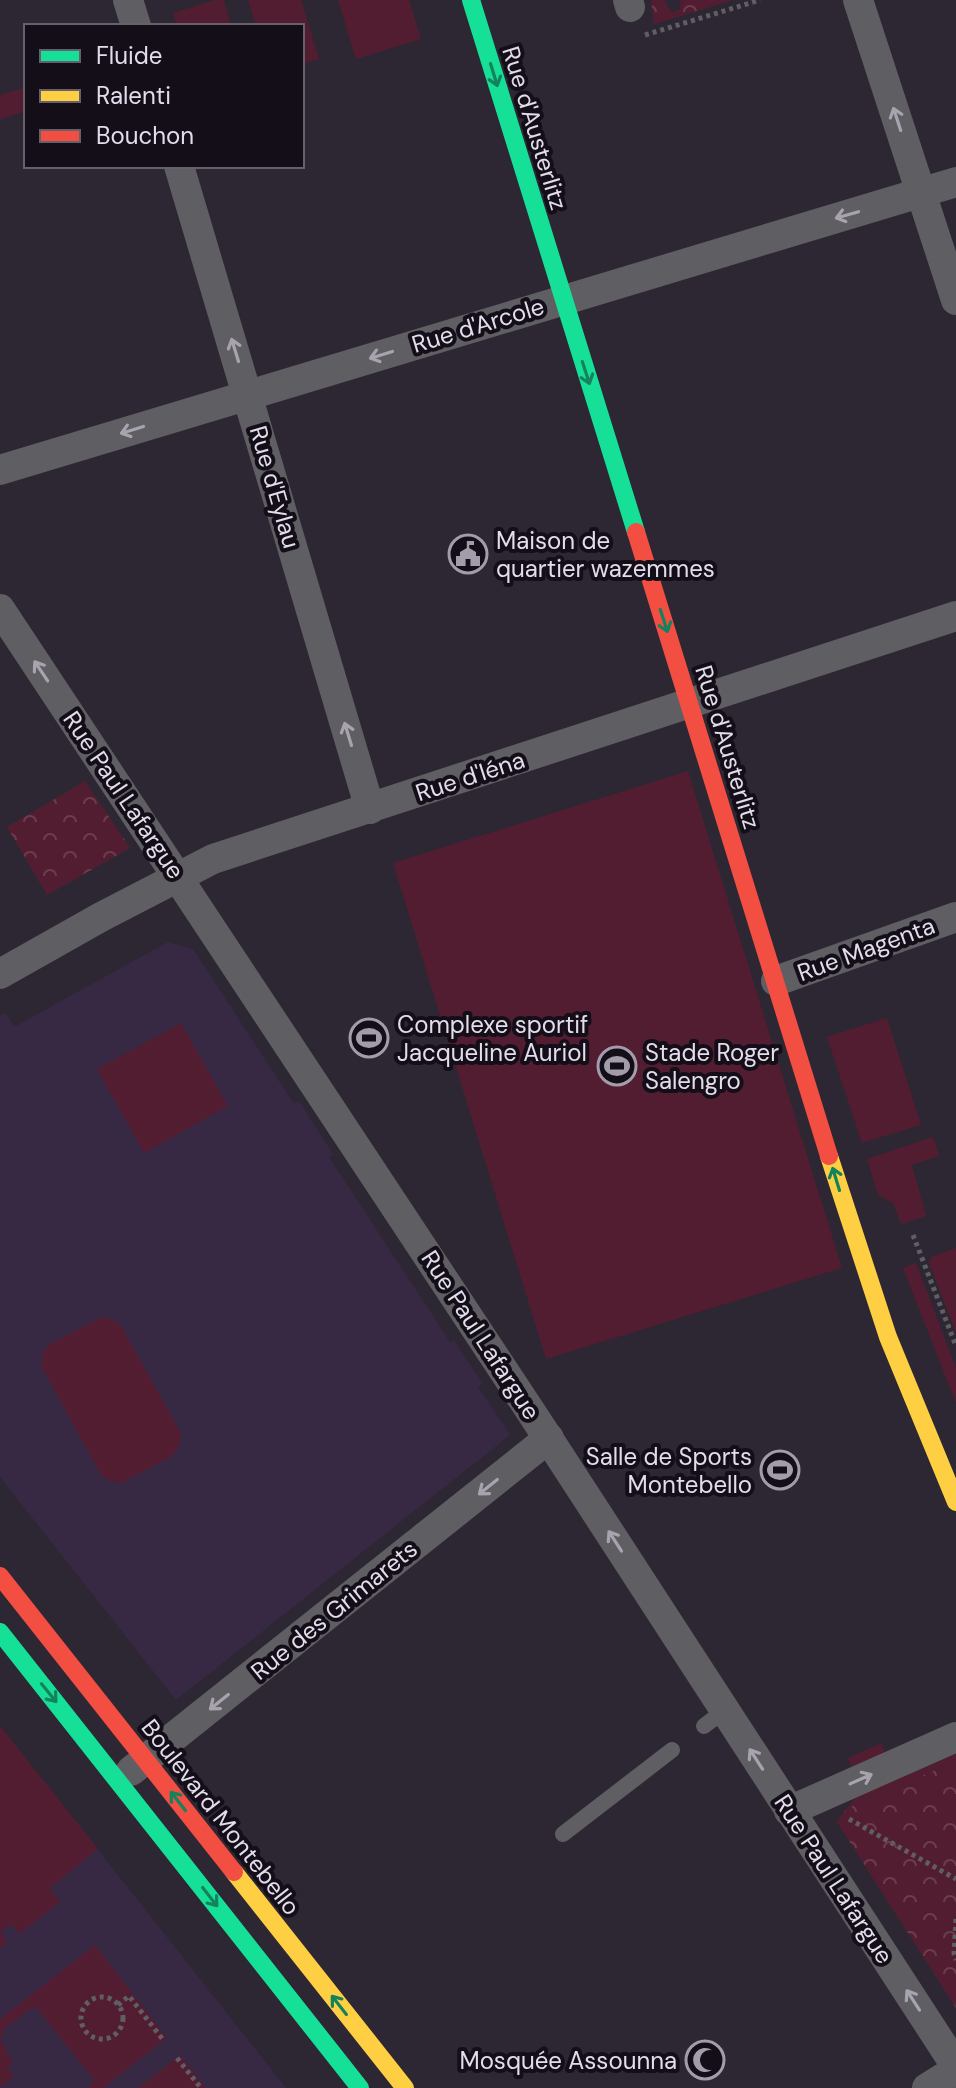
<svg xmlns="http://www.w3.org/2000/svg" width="956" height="2088" font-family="'DM Sans',sans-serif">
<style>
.built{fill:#372943}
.green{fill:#531d31}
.park{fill:url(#park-crowns)}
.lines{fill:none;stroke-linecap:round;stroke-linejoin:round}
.path{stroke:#605e65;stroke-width:5;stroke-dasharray:4 4;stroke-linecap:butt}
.lane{stroke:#5f5e63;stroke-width:16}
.street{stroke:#5f5e63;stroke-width:30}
.fast{stroke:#16e098;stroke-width:18}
.slow{stroke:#ffcf43;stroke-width:18}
.jam{stroke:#f24e42;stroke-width:18}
.oneway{stroke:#15825e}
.oneway2{stroke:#a8a3ae}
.labels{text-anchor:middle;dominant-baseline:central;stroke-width:8;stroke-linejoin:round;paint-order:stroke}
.street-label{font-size:24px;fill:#e3dceb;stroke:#130e18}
.poi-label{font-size:24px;fill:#e3dceb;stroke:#130e18;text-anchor:start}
</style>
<defs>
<pattern id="park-crowns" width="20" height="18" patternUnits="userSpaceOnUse" patternTransform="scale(2)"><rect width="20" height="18" fill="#531d31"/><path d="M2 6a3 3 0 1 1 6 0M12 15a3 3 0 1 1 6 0" fill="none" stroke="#6c3d4f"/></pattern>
</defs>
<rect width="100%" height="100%" fill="#2d2733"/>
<!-- built -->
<g class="built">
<polygon points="168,942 193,949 294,1104 299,1101 333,1154 329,1157 450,1342 454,1340 482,1383 478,1387 510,1435 176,1700 0,1477 0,1016 6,1013 14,1027"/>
<polygon points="0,1726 84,1832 286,2088 0,2088"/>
</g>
<!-- green -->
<g class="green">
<polygon points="214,0 224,0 231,26 177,26 173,13"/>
<polygon points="248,0 301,0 319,59 302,64 302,26 256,26"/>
<polygon points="338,0 409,0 421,39 356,59"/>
<polygon points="26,87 26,111 0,119 0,95"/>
<polygon points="688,771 842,1268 546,1359 393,863"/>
<polygon points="887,1018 921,1125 862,1143 827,1037"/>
<polygon points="181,1023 228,1106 144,1153 97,1069"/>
<polygon points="933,1137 939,1156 912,1165 926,1216 901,1224 893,1203 878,1195 867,1159"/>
<polygon points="956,1248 956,1333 929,1263 931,1257"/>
<polygon points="916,1263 956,1368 956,1403 903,1268"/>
<polygon points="102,1317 116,1321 121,1326 181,1433 180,1444 172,1456 121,1483 107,1480 100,1473 41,1366 43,1352 50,1344"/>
<polygon points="0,1726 98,1849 50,1888 60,1902 19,1934 14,1926 8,1926 3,1929 2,1935 8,1942 0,1948"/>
<polygon points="881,1743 888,1760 855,1774 848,1758"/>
<polygon points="956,1754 956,1761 846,1809 856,1797"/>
<polygon points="95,1945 167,2038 103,2088 88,2088 94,2080 36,2007 30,2009 2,2031 4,2034 0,2037 0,2019"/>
<polygon points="0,2038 13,2064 7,2068 14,2077 0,2087"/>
<polygon points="180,2055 206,2088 138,2088 177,2058"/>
</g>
<!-- park -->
<g class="park">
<polygon points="651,0 664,0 672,13 680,9 681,0 733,0 654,24"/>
<polygon points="85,781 130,848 47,895 7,827"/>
<polygon points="956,1761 956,2008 837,1822 846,1809"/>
</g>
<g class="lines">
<!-- path -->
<g class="path">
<polyline points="645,35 760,0"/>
<polyline points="913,1235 956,1346"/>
<polyline points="849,1819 956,1879"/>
<polyline points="956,1919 954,1954 956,1960"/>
<circle cx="102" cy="2018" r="21"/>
<polyline points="118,2005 129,1996 164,2041"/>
<polyline points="177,2058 201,2088"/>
</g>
<!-- lane -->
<g class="lane">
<polyline points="704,1726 725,1710"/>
<polyline points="563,1834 672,1750"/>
</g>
<!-- street -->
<g class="street">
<polyline points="128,0 136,26"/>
<polyline points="628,0 630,7"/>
<polyline points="858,0 956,300"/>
<polyline points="179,166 370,809"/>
<polyline points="0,470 956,182"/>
<polyline points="0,609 535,1418 956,2066"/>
<polyline points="0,974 101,917 213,859 956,616"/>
<polyline points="776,981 956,917"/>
<polyline points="131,1771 549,1438"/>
<polyline points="789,1811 956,1737"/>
<polyline points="927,2088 956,2070"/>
</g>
<!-- fast -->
<g class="fast">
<polyline points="471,0 636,532"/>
<polyline points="0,1632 360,2088"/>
</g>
<!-- slow -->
<g class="slow">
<polyline points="829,1156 888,1337 956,1502"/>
<polyline points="234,1872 405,2088"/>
</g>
<!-- jam -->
<g class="jam">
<polyline points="636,532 829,1156"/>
<polyline points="0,1576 234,1872"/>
</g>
</g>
<!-- one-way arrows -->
<defs><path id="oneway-shaft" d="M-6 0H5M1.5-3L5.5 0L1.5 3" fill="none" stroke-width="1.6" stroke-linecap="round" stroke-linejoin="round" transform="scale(2)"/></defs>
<g class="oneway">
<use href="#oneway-shaft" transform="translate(494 75) rotate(73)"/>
<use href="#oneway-shaft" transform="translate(586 373) rotate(72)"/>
<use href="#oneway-shaft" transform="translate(664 621) rotate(72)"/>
<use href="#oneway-shaft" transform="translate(836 1179) rotate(-107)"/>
<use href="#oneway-shaft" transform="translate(49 1693) rotate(51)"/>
<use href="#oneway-shaft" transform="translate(178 1801) rotate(-128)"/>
<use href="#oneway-shaft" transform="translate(210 1897) rotate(52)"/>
<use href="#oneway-shaft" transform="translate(339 2005) rotate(-128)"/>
</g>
<g class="oneway2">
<use href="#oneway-shaft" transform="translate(897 119) rotate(-108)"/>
<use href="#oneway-shaft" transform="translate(847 215) rotate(164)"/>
<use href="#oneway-shaft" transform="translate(235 350) rotate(-107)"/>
<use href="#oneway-shaft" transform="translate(381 355) rotate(163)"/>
<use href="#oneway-shaft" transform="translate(132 430) rotate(163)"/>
<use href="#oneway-shaft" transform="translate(41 671) rotate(-124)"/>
<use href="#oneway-shaft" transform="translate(348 734) rotate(-107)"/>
<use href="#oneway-shaft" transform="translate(488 1487) rotate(141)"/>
<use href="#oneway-shaft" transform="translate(615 1541) rotate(-123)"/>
<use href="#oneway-shaft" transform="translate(219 1702) rotate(141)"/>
<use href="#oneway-shaft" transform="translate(756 1759) rotate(-123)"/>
<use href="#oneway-shaft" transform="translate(861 1779) rotate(-24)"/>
<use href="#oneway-shaft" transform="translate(913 2000) rotate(-123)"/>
</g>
<!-- icons -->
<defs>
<symbol id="civic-ring" viewBox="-11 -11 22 22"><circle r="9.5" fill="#130e18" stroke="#a39dab" stroke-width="1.5"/><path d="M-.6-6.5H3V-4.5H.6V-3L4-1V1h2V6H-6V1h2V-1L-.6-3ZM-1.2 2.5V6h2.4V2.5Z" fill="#a39dab"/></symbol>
<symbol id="stadium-ring" viewBox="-11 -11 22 22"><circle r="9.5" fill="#130e18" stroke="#a39dab" stroke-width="1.5"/><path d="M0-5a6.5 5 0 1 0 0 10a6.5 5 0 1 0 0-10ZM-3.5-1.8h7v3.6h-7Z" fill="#a39dab"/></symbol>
<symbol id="mosque-ring" viewBox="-11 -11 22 22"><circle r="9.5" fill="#130e18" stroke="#a39dab" stroke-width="1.5"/><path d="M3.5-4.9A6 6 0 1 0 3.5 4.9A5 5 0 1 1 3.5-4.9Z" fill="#a39dab"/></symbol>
</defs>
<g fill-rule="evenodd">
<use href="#civic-ring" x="446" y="532" width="44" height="44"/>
<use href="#stadium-ring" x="347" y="1016" width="44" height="44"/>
<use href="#stadium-ring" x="595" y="1044" width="44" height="44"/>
<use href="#stadium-ring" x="758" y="1448" width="44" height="44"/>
<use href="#mosque-ring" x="683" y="2038" width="44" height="44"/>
</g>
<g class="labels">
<!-- street labels -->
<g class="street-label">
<text transform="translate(535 128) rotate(73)">Rue d'Austerlitz</text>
<text transform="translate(478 325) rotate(-17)">Rue d'Arcole</text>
<text transform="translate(275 487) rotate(74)">Rue d'Eylau</text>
<text transform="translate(728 747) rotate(73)">Rue d'Austerlitz</text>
<text transform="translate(470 776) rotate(-18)">Rue d'Iéna</text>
<text transform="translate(124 795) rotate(56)">Rue Paul Lafargue</text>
<text transform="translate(866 949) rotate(-20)">Rue Magenta</text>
<text transform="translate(481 1335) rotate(57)">Rue Paul Lafargue</text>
<text transform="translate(334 1610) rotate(-39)">Rue des Grimarets</text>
<text transform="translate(221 1817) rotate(52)">Boulevard Montebello</text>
<text transform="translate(834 1879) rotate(57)">Rue Paul Lafargue</text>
</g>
<!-- poi labels -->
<g class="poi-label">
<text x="496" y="540">Maison de<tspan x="496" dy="28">quartier wazemmes</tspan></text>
<text x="397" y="1024">Complexe sportif<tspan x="397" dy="28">Jacqueline Auriol</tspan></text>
<text x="645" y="1052">Stade Roger<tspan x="645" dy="28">Salengro</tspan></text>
<text x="752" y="1456" text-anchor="end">Salle de Sports<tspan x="752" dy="28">Montebello</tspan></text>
<text x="677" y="2060" text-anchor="end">Mosquée Assounna</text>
</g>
</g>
<!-- legend -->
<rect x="24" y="24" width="280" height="144" fill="#130e18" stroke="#66606c" stroke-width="2"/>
<rect x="40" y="50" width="40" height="12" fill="#16e098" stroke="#66606c" stroke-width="2"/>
<text x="96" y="64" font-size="24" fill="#e3dceb">Fluide</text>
<rect x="40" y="90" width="40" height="12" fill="#ffcf43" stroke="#66606c" stroke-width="2"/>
<text x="96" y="104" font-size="24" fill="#e3dceb">Ralenti</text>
<rect x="40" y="130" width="40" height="12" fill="#f24e42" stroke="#66606c" stroke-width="2"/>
<text x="96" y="144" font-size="24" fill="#e3dceb">Bouchon</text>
</svg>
